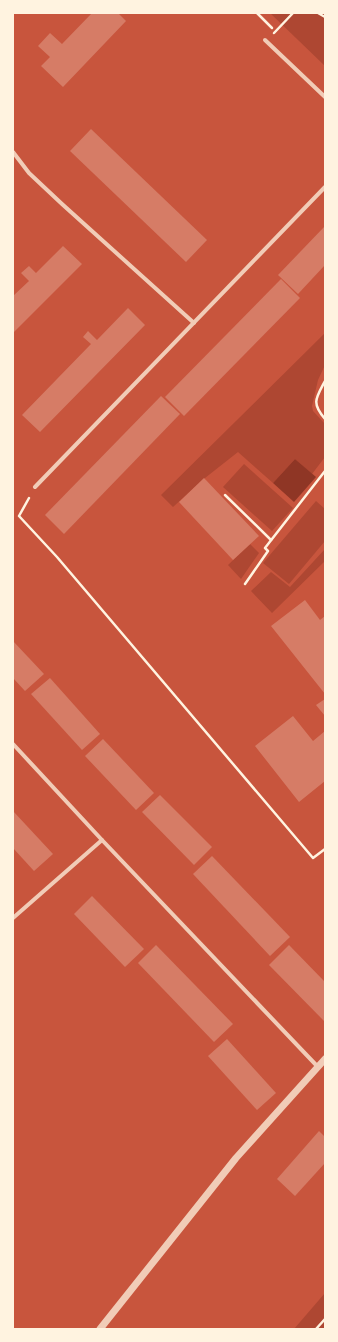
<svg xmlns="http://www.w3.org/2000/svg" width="338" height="1342" font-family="'Titillium Web',sans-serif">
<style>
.green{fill:#ae4732}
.water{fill:#8f3625}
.building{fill:#d67c66}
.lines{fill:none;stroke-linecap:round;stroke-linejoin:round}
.path{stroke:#fff3e0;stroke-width:2.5}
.minor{stroke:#f1ccb7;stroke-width:4}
.tertiary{stroke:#f1ccb7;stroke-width:7}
</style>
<rect width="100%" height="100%" fill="#c8553d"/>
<!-- green -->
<g class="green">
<polygon points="270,13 325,13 325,66"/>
<polygon points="325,333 325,365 318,380 312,406 313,411 325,424 325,457 312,474 295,459 273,483 238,452 205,478 173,507 161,495"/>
<polygon points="244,464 293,508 272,531 223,487"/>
<polygon points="316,501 325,509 325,541 289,584 263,563"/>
<polygon points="250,544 259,553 241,579 228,565"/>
<polygon points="325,549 325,561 272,613 251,591 271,572 290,587"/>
<polygon points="325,1293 325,1329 294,1329"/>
</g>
<!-- water -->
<polygon class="water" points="295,459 316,477 294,502 273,483"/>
<!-- building -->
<g class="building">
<polygon points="92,13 118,13 126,21 63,87 41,66 50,57 38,46 50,33 62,44"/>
<polygon points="91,129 207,240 186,262 70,151"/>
<polygon points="325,226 325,265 298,294 278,275"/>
<polygon points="63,246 82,264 13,333 13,296 29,281 21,273 29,266 36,273"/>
<polygon points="281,279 300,298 184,416 165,397"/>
<polygon points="128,308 145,325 40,432 22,415 91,344 83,337 88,331 97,340"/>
<polygon points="161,396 180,414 64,534 45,515"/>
<polygon points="204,478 259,536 233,560 179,502"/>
<polygon points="305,600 320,620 325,616 325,694 271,626"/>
<polygon points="13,641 44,674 25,691 13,678"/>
<polygon points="50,678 100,734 82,750 31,694"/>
<polygon points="325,699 325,716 316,705"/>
<polygon points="293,716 313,741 325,731 325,781 299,802 255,746"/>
<polygon points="103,739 154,793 136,810 85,756"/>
<polygon points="160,795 212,847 194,865 142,812"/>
<polygon points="13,811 53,854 34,871 13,848"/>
<polygon points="212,856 290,937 270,956 193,874"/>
<polygon points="92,896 144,949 125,967 74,914"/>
<polygon points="156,945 233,1024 214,1042 138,963"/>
<polygon points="289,945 325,982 325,1022 269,965"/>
<polygon points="227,1039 276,1093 257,1110 208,1056"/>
<polygon points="319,1131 325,1137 325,1163 295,1196 277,1179"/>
</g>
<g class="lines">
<!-- path -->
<g class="path">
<polyline points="257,13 272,28"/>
<polyline points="318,13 325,17"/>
<polyline points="274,33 293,13"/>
<path d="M 325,381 C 316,398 311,403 325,419"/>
<polyline points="225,495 271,540"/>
<polyline points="29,498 19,516 57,557 313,858 325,849"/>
<polyline points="245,584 268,551 265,548 325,471"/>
<polyline points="316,1329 325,1319"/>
</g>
<!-- minor -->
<g class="minor">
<polyline points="265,40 325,97"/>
<polyline points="13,152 29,173 62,204 194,323"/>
<polyline points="35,487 325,187"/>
<polyline points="13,744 102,840 318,1067"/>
<polyline points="13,918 102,840"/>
</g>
<!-- tertiary -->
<polyline class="tertiary" points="100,1329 236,1158 325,1059"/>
</g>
<!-- border -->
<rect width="338" height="1342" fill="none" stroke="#fff3e0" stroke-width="28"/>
</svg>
